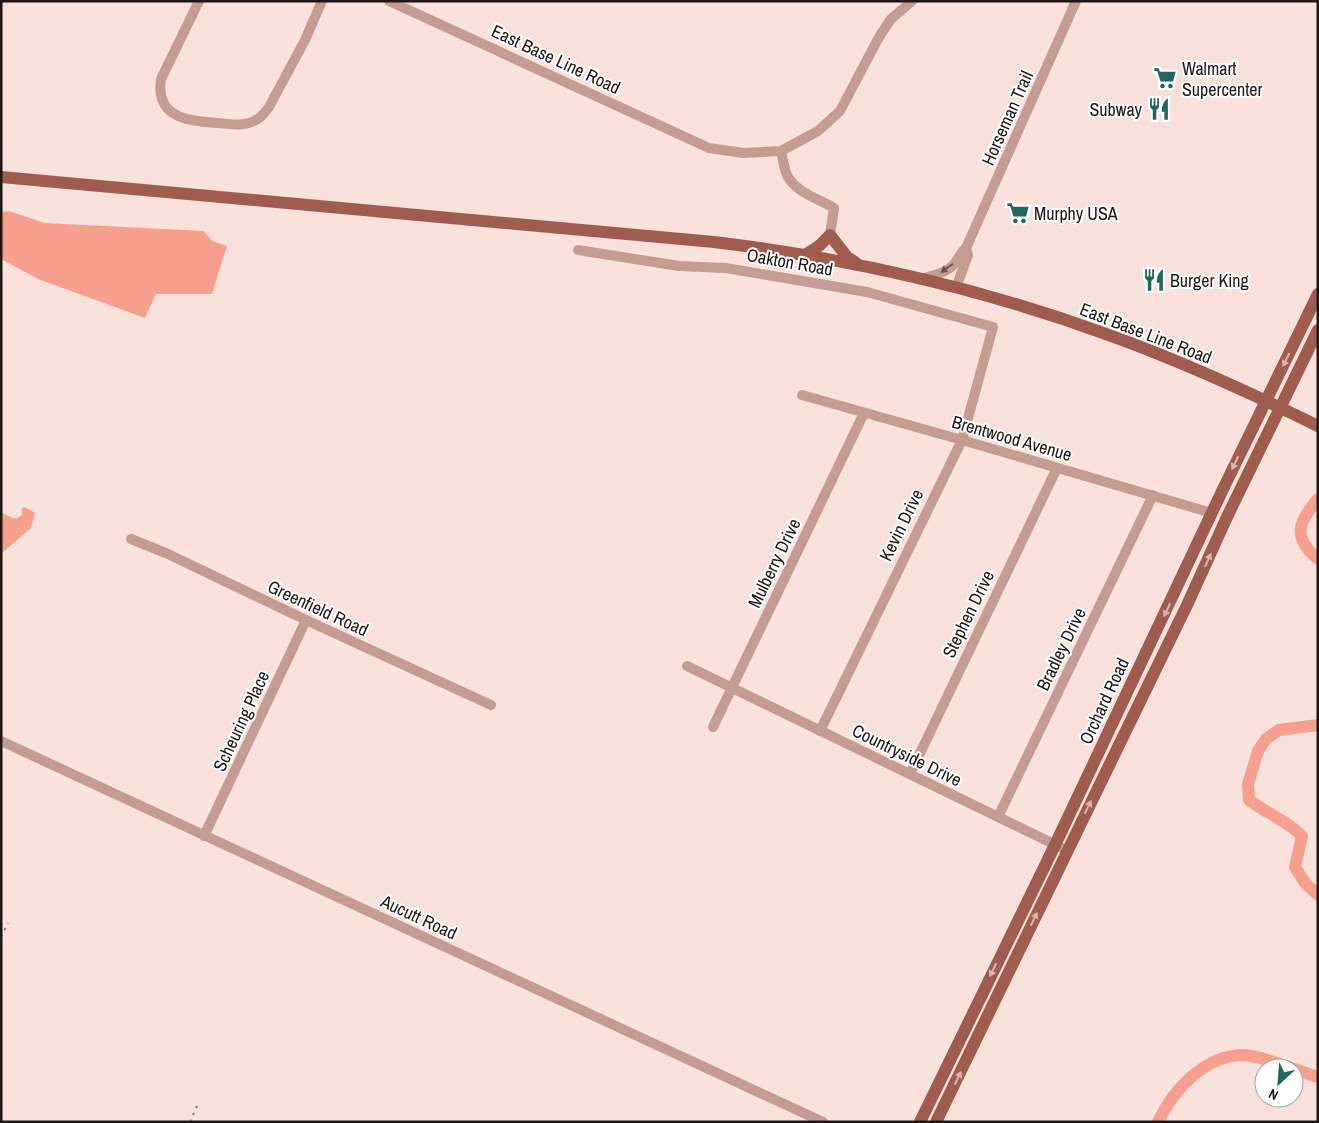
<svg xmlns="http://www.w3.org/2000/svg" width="1319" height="1123" font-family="'Archivo Narrow',sans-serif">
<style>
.water{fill:#f8a08e}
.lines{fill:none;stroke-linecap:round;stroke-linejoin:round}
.river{stroke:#f8a08e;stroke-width:12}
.minor{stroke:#c49c94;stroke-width:10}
.major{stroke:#a05c4e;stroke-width:12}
.rail{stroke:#93827e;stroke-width:2;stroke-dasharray:2.5 5;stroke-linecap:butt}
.oneway{fill:#69534e}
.oneway2{fill:#d4b6af}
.labels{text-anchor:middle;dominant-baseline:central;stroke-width:4;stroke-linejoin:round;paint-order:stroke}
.street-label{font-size:18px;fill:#1f1715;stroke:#fff}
.poi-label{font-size:18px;fill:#1f1715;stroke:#fff;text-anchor:start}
</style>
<rect width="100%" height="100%" fill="#f9e1dc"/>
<!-- water -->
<g class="water">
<polygon points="9,211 45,223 204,231 212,241 227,246 212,294 156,294 145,318 38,279 1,259 1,212"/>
<polygon points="25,507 35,513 31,528 1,554 1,512 12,518 17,518 22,515 22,508"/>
</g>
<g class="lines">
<!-- river -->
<g class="river">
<path d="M 1318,499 C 1299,521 1291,537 1318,559"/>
<path d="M 1318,725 L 1279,730 L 1266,739 L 1258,751 L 1248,784 L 1249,800 C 1267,814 1287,820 1302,836 L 1295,867 L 1305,883 L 1318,895"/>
<polyline points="1294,1069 1318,1077"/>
<path d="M 1158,1122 C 1173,1090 1204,1056 1242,1055 C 1258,1055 1275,1063 1291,1068"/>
</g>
<!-- minor -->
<g class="minor">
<path d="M 199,1 L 161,79 C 155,119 190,121 218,123 C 231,124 244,127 256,120 C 262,117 265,112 269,107 L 305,40 L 322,1"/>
<polyline points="389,1 709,148 743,153 781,151 818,131 840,111 879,37 891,19 912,1"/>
<path d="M 781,151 C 783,159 784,168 787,175 C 795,192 819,199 834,208 L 830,235"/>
<polyline points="578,250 679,266 726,268 867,292 993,327 962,440 820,731"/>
<path d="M 922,279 C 933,275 947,273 954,264 C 959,258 961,252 966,248 L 1076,1"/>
<polyline points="956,288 968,255 966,248"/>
<polyline points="802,395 962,440 1212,513"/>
<polyline points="131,539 168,554 306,620 491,705"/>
<polyline points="687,666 1062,848"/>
<polyline points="713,727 864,413"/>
<polyline points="1,741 823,1122"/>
<polyline points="910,774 1057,468"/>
<polyline points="998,817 1153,495"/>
<polyline points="204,836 306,620"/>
</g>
<!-- major -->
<g class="major">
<path d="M 1,177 L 714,242 C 847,258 980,288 1106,334 C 1179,360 1249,392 1318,426"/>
<polyline points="805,255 819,246 830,235 847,257 855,262"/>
<polyline points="920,1122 1055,845 1224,487 1318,294"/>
<polyline points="936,1122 1188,603 1227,517 1318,330"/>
</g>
<!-- rail -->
<g class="rail">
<polyline points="1,937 8,923"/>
<polyline points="190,1122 198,1104"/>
</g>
</g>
<!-- one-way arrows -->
<defs><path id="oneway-solid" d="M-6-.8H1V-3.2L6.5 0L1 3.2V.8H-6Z" transform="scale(1.25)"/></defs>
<use class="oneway" href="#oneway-solid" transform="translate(947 268) rotate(145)"/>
<g class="oneway2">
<use href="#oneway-solid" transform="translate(1286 360) rotate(116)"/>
<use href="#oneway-solid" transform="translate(1235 463) rotate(116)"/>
<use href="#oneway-solid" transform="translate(1208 560) rotate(-66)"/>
<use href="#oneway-solid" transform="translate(1167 610) rotate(115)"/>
<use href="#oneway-solid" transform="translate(1088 807) rotate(-64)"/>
<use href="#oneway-solid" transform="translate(1034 919) rotate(-64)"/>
<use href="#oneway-solid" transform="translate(993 970) rotate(116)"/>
<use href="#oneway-solid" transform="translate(958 1078) rotate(-64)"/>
</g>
<!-- icons -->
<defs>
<symbol id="supermarket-bare" viewBox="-9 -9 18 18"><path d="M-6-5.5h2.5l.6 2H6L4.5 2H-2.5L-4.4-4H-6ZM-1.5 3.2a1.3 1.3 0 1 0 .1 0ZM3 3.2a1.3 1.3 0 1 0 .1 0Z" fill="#20685e" stroke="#fff" stroke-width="2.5" paint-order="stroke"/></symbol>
<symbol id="restaurant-bare" viewBox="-9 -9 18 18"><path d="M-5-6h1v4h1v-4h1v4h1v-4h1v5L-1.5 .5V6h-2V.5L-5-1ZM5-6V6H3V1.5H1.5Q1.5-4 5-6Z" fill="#20685e" stroke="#fff" stroke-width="2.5" paint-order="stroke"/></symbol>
</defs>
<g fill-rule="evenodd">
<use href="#supermarket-bare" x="1149" y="62" width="32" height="32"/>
<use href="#restaurant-bare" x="1143" y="93" width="32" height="32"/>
<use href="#supermarket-bare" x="1002" y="197" width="32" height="32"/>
<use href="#restaurant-bare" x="1138" y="264" width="32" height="32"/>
</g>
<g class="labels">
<!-- street labels -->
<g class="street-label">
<text transform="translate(556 59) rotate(25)">East Base Line Road</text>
<text transform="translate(1007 118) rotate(-66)">Horseman Trail</text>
<text transform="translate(790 262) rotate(10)">Oakton Road</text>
<text transform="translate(1146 333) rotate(21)">East Base Line Road</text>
<text transform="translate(1012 438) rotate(16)">Brentwood Avenue</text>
<text transform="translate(901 525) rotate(-64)">Kevin Drive</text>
<text transform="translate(774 563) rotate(-64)">Mulberry Drive</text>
<text transform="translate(318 608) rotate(25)">Greenfield Road</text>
<text transform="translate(968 614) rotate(-64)">Stephen Drive</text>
<text transform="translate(1061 649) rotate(-64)">Bradley Drive</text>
<text transform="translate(1104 701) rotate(-65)">Orchard Road</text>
<text transform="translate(241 721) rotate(-65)">Scheuring Place</text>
<text transform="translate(907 755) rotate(26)">Countryside Drive</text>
<text transform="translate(419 917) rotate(25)">Aucutt Road</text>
</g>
<!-- poi labels -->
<g class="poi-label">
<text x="1182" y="68">Walmart<tspan x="1182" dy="21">Supercenter</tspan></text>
<text x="1142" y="109" text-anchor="end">Subway</text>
<text x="1034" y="213">Murphy USA</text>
<text x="1170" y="280">Burger King</text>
</g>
</g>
<!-- border -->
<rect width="1319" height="1123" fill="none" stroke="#1f1715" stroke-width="5"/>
<!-- north arrow -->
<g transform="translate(1279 1083) rotate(206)"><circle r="24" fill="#ffffff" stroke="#a5a2a1"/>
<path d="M0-4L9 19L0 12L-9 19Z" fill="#20685e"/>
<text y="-8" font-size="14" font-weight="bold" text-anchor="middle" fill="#1f1715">N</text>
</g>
</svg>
